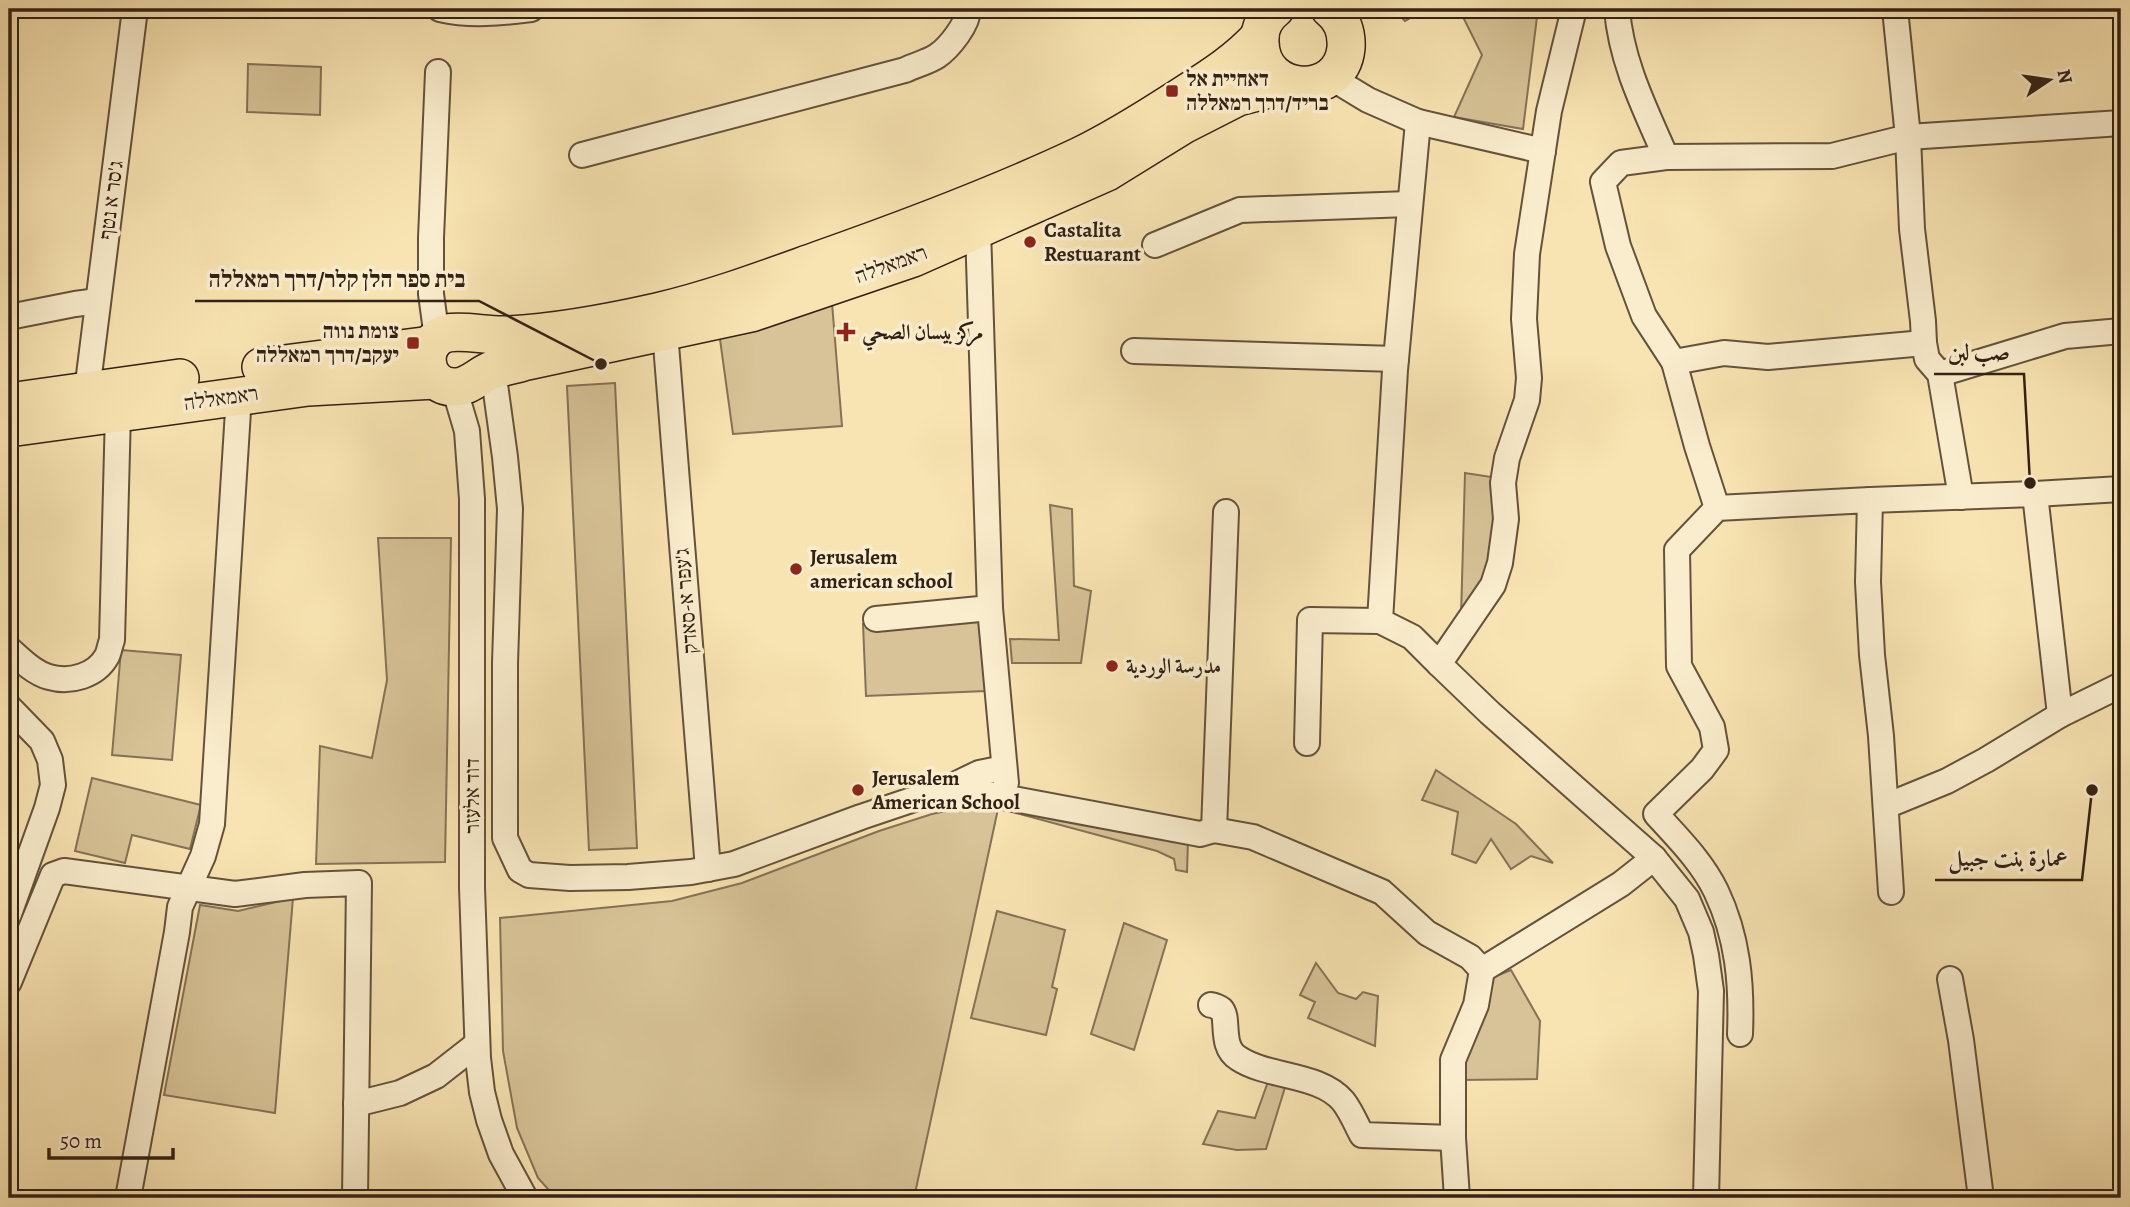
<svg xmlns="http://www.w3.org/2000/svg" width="2130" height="1207" font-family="Alegreya,Amiri,'Frank Ruhl Libre',serif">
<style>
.green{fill:#d7c397;stroke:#857256;stroke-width:2}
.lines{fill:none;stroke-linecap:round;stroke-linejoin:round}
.minor-casing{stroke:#64523c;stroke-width:28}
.highway-casing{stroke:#332115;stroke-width:40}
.minor{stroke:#faedcd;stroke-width:24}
.highway{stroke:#f8e4b2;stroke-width:37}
.poi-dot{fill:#8f2418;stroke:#faedcd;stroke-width:2.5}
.labels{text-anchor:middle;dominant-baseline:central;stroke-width:7;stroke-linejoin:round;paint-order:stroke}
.poi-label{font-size:21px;font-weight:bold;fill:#332115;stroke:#faedcd;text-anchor:start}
.street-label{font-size:21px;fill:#332115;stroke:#faedcd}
.leader{fill:none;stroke:#332115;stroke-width:2.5}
.callout-dot{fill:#332115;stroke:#faedcd;stroke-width:2.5}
.callout-label{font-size:23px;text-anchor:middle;font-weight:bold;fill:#332115;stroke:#faedcd;stroke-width:7;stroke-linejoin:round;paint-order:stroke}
</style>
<rect width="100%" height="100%" fill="#f8e4b2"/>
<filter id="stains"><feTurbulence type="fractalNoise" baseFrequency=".00286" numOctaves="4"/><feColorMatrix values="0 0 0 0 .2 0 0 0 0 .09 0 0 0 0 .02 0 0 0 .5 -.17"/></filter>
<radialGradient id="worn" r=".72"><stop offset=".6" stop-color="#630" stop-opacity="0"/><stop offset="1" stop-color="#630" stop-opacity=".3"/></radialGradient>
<!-- green -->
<g class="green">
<polygon points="1393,9 1426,9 1405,21"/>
<polygon points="1459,9 1538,9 1523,129 1454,117 1482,55"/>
<polygon points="248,64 321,67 320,115 247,112"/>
<polygon points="832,303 842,426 733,434 719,332"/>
<polygon points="615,383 637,848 589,850 567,386"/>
<polygon points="1465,473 1498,478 1487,576 1461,617"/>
<polygon points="1050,505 1072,509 1074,586 1091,591 1081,663 1012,663 1010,639 1059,640"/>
<polygon points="378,538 451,538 445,862 316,864 320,746 372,758 387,680"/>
<polygon points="981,620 986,691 866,696 863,624"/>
<polygon points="121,650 181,655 172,760 112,755"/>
<polygon points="1436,770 1516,824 1553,863 1531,856 1511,869 1491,839 1476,863 1452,854 1458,812 1422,800"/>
<polygon points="92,778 201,805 190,849 132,835 125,863 75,851"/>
<polygon points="1017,804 1188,841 1187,872 1176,870 1174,859 1157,851 1012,812"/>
<polygon points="975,805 998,809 914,1198 556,1198 538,1178 517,1128 503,1051 500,918 672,901 742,883 879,831 932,814"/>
<polygon points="293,898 275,1113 164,1095 200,905 238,911"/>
<polygon points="997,911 1065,930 1052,987 1057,989 1046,1035 971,1018"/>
<polygon points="1124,923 1167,940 1134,1050 1091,1034"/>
<polygon points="1316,963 1338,993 1356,999 1363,992 1378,996 1375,1046 1308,1018 1315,1002 1300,995"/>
<polygon points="1511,970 1540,1021 1537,1079 1459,1080 1491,978"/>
<polygon points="1270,1076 1287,1081 1266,1149 1237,1150 1203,1144 1218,1111 1255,1118"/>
</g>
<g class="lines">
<defs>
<g id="minor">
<path d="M 440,9 C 470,16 501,13 531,9"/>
<polyline points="1574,9 1549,111 1527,254 1524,319 1529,378 1527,400 1507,458 1503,483 1506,519 1500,563 1493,585 1439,664 1490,713 1654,858 1687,899 1701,932 1706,955 1711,991 1706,1198"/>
<path d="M 1617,9 C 1621,62 1645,109 1666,157"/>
<polyline points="1895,9 1908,137 1912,229 1923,321 1924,343 1927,359 1940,374 1961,497"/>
<polyline points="1330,77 1368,100 1418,122 1543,151"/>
<polyline points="1418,122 1395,370 1380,621 1412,637 1439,664"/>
<path d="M 582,155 L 905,70 C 915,65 928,62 937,56 C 949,48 969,23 968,9"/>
<polyline points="978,229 990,608 1006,783"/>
<polyline points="1155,245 1240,210 1409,204"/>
<polyline points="9,317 75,304 98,301"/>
<polyline points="665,332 708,869"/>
<polyline points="437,338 431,294 431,238 438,72"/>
<polyline points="1134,351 1396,359"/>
<polyline points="1674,362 1724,353 1768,357 1924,343"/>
<polyline points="493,370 505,457 510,509 505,663 505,838 520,870 529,875 570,878 628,877 691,872 734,864 861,817 950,787 979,773 1004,768"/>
<polyline points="1940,374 2065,336 2121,331"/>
<polyline points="454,387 467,431 472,499 472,887 478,1058 482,1092 489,1120 501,1154 525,1198"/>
<polyline points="87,391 135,9"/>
<polyline points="2035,494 2121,489"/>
<polyline points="1870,500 2035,494 2060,715 1986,760 1947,781 1886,806"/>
<polyline points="1717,508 1697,446 1674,362 1644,316 1618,246 1603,182 1621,163 1666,157 1832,156 1908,137 2121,123"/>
<polyline points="876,619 990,608"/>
<path d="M 9,649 C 20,659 34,673 49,677 C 70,683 96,676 107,656 C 109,652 110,645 112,640 L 118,413"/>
<polyline points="9,707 42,741 50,760 53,785 47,808 9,914"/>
<polyline points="2060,715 2121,685"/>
<polyline points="1307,743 1310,620 1380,621"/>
<polyline points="950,787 1200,834 1214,830 1253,837 1382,892 1427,933 1470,957 1482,970"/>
<polyline points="1214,830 1226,512"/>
<polyline points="1950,979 1961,1040 1981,1198"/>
<polyline points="9,982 53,875 64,871 235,894 305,885 359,883 355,1198"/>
<path d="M 1211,1005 C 1213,1005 1220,1008 1221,1009 C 1230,1018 1219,1046 1238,1058 C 1268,1078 1319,1073 1343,1101 C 1351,1111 1356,1124 1362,1135 L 1453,1138"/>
<path d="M 1740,1034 C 1742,984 1738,937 1716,891 C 1702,862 1678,838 1656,814 L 1702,769 L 1716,750 L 1712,727 L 1679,666 L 1677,550 L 1717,508 L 1870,500 L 1868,582 L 1872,655 L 1881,736 L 1891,892"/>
<polyline points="356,1104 400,1093 436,1076 477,1044"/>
<polyline points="128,1198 177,932 180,907 203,856 212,824 239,395"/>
<polyline points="1457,1198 1453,1138 1453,1060 1476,1005 1482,970 1621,884 1654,858"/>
</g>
<g id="highway">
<path d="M 1275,9 C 1265,17 1259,29 1260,42 C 1261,97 1341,100 1346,48 C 1347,33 1342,18 1330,9"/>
<path d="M 1260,36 C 1236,63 1205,81 1176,100 C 1145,120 1113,140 1080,156 C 995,196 907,229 819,260 C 766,279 713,299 657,312 C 608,323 556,333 506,335 C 489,336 463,330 448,333 C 417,340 422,387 454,387 C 468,388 479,375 492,370 C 502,367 513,365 523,362 L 751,313 L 913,258 L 1107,172 L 1183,125 L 1238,97 L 1288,84"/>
<polyline points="261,367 431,345"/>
<polyline points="9,402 180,378"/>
<polyline points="9,428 308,387 435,380"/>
</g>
</defs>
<!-- minor casing -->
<use href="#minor" class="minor-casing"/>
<!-- highway casing -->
<use href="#highway" class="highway-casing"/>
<!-- minor -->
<use href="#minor" class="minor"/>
<!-- highway -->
<use href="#highway" class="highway"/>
</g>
<!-- markers -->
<g class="poi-dot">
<rect x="1165" y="84" width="14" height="14" rx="3.5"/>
<circle cx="1030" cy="242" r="7"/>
<path d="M842.5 321.5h7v7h7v7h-7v7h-7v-7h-7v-7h7z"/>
<rect x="406" y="336" width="14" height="14" rx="3.5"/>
<circle cx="796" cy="569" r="7"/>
<circle cx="1112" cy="666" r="7"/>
<circle cx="858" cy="790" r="7"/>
</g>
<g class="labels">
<!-- poi labels -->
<g class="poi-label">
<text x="1186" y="79">דאחיית אל<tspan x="1186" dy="24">בריד/דרך רמאללה</tspan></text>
<text x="1044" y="230">Castalita<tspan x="1044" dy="24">Restuarant</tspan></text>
<text x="399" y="331" text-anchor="end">צומת נווה<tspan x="399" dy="24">יעקב/דרך רמאללה</tspan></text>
<text x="862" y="332">مركز بيسان الصحي</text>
<text x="810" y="557">Jerusalem<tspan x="810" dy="24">american school</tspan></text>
<text x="1126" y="666">مدرسة الوردية</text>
<text x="872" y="778">Jerusalem<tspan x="872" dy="24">American School</tspan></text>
</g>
<!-- street labels -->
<g class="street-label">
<text transform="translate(111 200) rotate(-83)">ג'סר א נטף</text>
<text transform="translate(891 264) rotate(-20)">ראמאללה</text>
<text transform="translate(221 398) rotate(-8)">ראמאללה</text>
<text transform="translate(686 601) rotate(-95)">ג'עפר א-סאדק</text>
<text transform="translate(472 796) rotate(-90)">דוד אלעזר</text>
</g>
</g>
<!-- callouts -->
<path class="leader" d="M601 364L479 301H195M2030 483L2024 374H1934M2092 790L2082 880H1935"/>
<g class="callout-dot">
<circle cx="601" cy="364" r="7"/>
<circle cx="2030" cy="483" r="7"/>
<circle cx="2092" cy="790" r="7"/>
</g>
<g class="callout-label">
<text x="337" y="287">בית ספר הלן קלר/דרך רמאללה</text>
<text x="1979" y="360">صب لبن</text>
<text x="2008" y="866">عمارة بنت جبيل</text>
</g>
<!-- margin -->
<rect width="2130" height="1207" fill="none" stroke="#f8e4b2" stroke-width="35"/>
<rect x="10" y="10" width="2109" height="1186" fill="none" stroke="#332115" stroke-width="3.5"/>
<rect x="18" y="18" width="2095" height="1172" fill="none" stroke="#332115" stroke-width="2"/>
<!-- north arrow -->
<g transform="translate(2049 80) rotate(77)" stroke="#faedcd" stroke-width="5" paint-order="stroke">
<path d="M0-5L12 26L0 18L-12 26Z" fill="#332115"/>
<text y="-10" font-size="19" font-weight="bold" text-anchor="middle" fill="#332115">N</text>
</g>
<!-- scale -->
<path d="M49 1148v10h124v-10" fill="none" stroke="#332115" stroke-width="3.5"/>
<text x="60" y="1148" font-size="21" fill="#332115" stroke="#faedcd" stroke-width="5" paint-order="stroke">50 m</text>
<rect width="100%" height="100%" filter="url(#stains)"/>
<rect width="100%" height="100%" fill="url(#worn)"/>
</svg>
